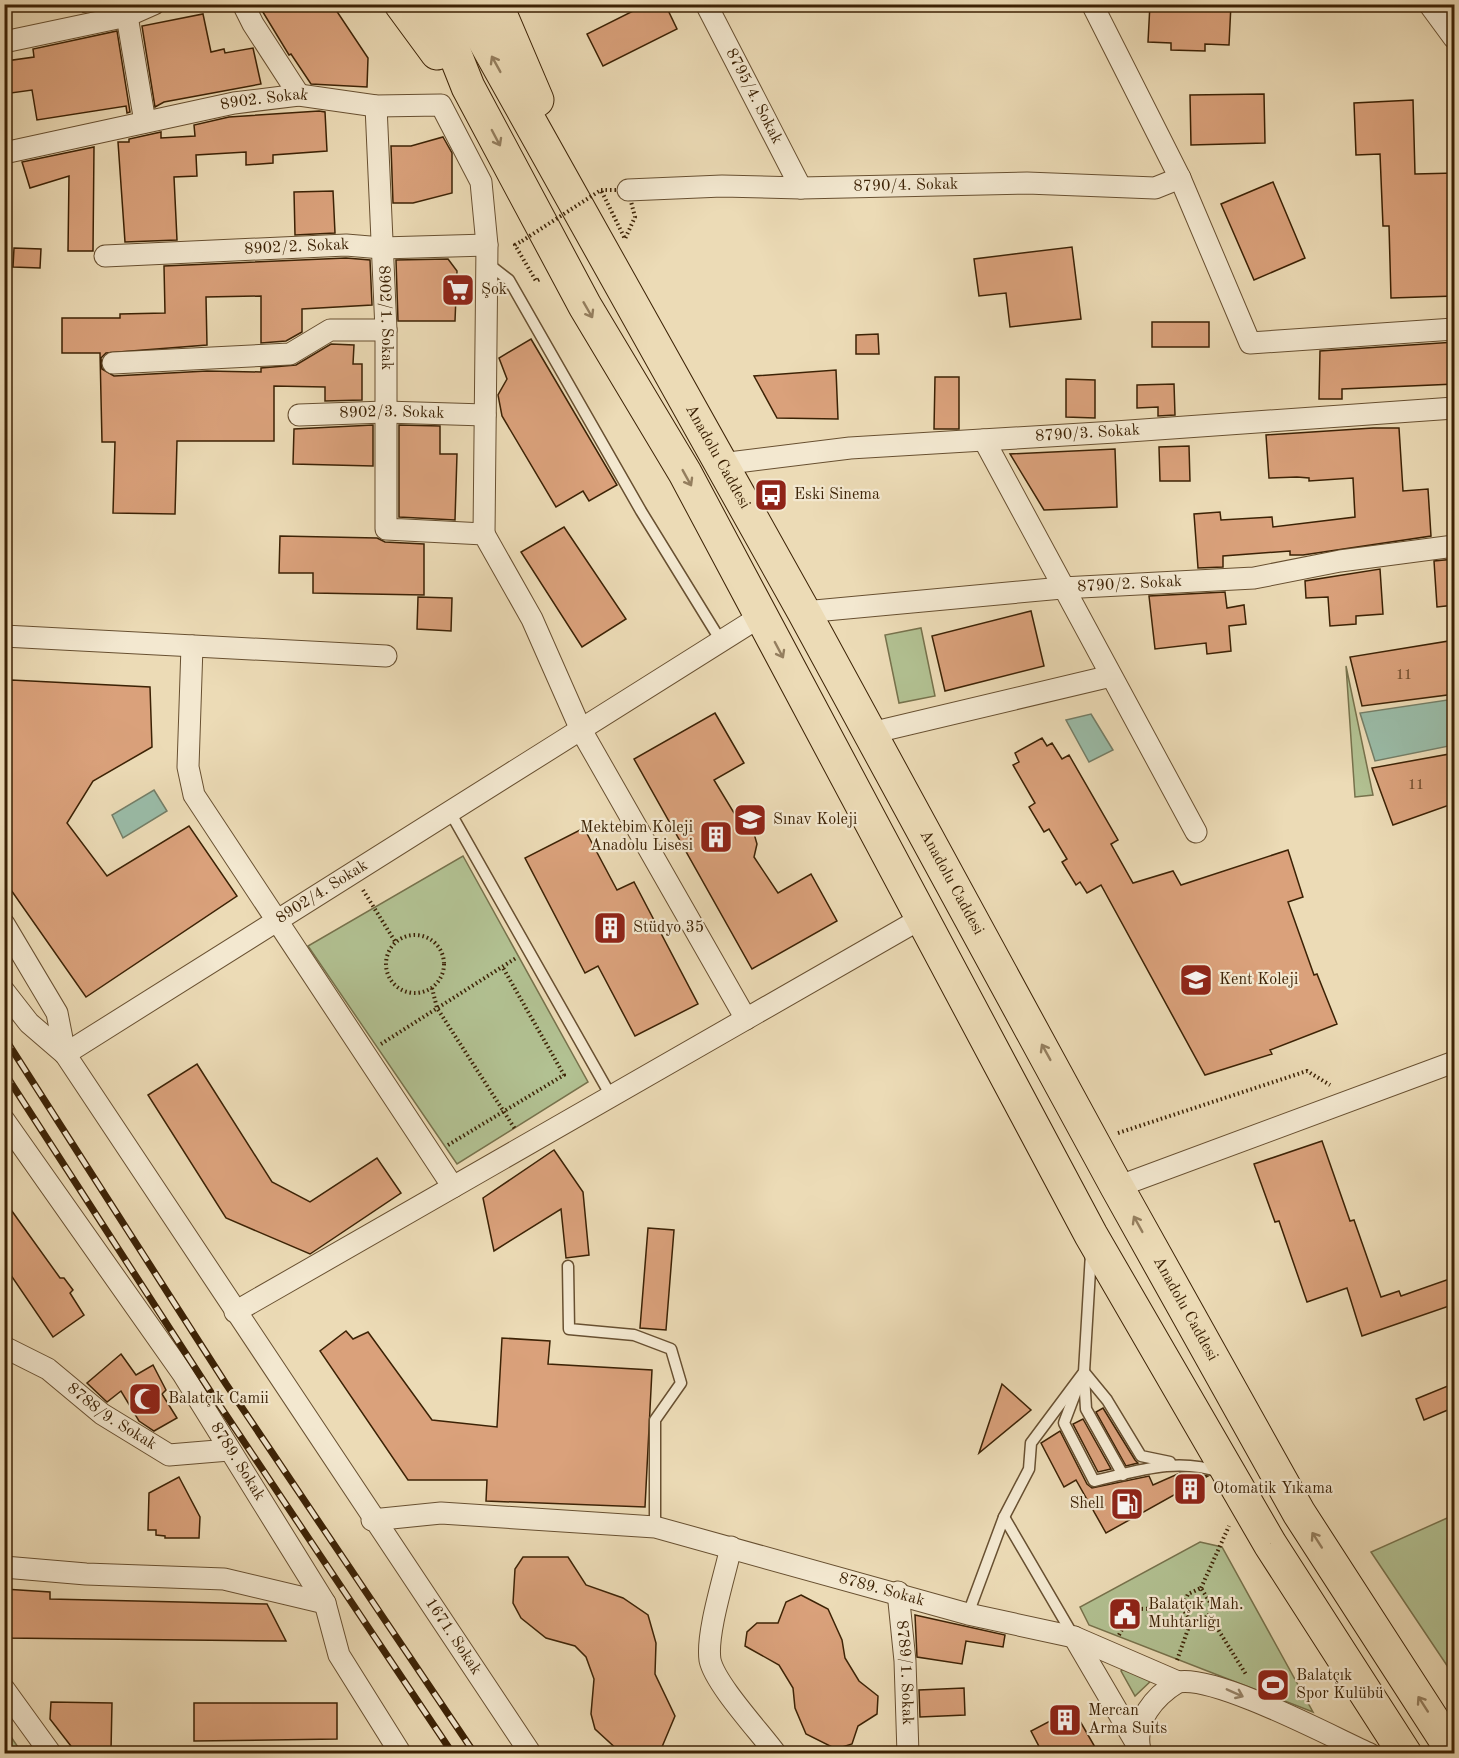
<svg xmlns="http://www.w3.org/2000/svg" width="1459" height="1758" font-family="'Old Standard TT',serif">
<style>
.green{fill:#b2c192;stroke:#77724c;stroke-width:1.5}
.water{fill:#9abca8;stroke:#747e67;stroke-width:1.5}
.building{fill:#daa17b;stroke:#3c2205;stroke-width:1.5}
.lines{fill:none;stroke-linecap:round;stroke-linejoin:round}
.lane-casing{stroke:#685031;stroke-width:13}
.street-casing{stroke:#685031;stroke-width:23}
.highway-casing{stroke:#3c2205;stroke-width:35}
.path{stroke:#3c2205;stroke-width:4;stroke-dasharray:1.5 3;stroke-linecap:butt}
.lane{stroke:#f3e8d0;stroke-width:10}
.street{stroke:#f3e8d0;stroke-width:21}
.highway{stroke:#ecdbb6;stroke-width:33}
.rail-casing{stroke:#3c2205;stroke-width:7}
.rail{stroke:#f3e8d0;stroke-width:4.5;stroke-dasharray:14;stroke-linecap:butt}
.path-bridge{stroke:#3c2205;stroke-width:4;stroke-dasharray:1.5 3;stroke-linecap:butt}
.oneway{stroke:#947e5e}
.oneway2{stroke:#98856a}
.labels{text-anchor:middle;dominant-baseline:central;stroke-width:4.5;stroke-linejoin:round;paint-order:stroke}
.number-label{font-size:14px;fill:#644222}
.street-label{font-size:16px;fill:#3c2205;stroke:#f3e8d0}
.poi-label{font-size:16px;fill:#3c2205;stroke:#f3e8d0;text-anchor:start}
</style>
<rect width="100%" height="100%" fill="#ecdbb6"/>
<filter id="stains"><feTurbulence type="fractalNoise" baseFrequency=".00333" numOctaves="4"/><feColorMatrix values="0 0 0 0 .2 0 0 0 0 .09 0 0 0 0 .02 0 0 0 .5 -.17"/></filter>
<radialGradient id="worn" r=".72"><stop offset=".6" stop-color="#630" stop-opacity="0"/><stop offset="1" stop-color="#630" stop-opacity=".3"/></radialGradient>
<!-- green -->
<g class="green">
<polygon points="921,628 935,696 899,703 885,635"/>
<polygon points="1346,666 1373,795 1355,797"/>
<polygon points="463,856 588,1082 457,1164 308,946"/>
<polygon points="1454,1515 1454,1676 1371,1552"/>
<polygon points="1200,1542 1222,1547 1313,1712 1089,1625 1080,1607"/>
<polygon points="1127,1666 1153,1679 1135,1696 1121,1671"/>
<polygon points="4,1728 5,1728 22,1753 5,1753"/>
</g>
<!-- water -->
<g class="water">
<polygon points="1454,699 1454,745 1375,761 1360,713"/>
<polygon points="1091,714 1113,750 1089,762 1066,720"/>
<polygon points="154,790 167,811 123,838 112,815"/>
</g>
<!-- building -->
<g class="building">
<polygon points="82,4 107,4 108,7 83,12"/>
<polygon points="258,4 332,4 368,58 367,87 311,84 291,54 289,55"/>
<polygon points="647,4 665,4 677,29 603,66 587,34"/>
<polygon points="1150,4 1231,4 1229,45 1205,44 1205,51 1171,50 1171,43 1148,42"/>
<polygon points="203,14 211,52 224,49 225,53 253,48 261,84 164,102 155,107 142,26"/>
<polygon points="117,31 130,112 127,113 126,106 37,120 32,90 11,93 6,61 34,57 33,49"/>
<polygon points="1264,94 1265,143 1191,145 1190,95"/>
<polygon points="1413,100 1415,174 1455,173 1455,296 1391,298 1389,226 1383,226 1380,154 1356,155 1354,103"/>
<polygon points="319,111 325,112 327,151 273,155 273,163 246,165 246,152 196,155 197,176 174,177 177,240 125,242 118,142 129,142 129,139 161,132 161,138 195,136 194,125 229,117"/>
<polygon points="443,137 452,153 452,193 413,203 393,203 391,146 411,146"/>
<polygon points="94,147 93,251 68,251 69,176 30,188 22,162"/>
<polygon points="1273,182 1305,258 1254,280 1221,204"/>
<polygon points="333,191 335,233 295,235 294,192"/>
<polygon points="1072,247 1081,319 1010,327 1006,293 979,296 974,259"/>
<polygon points="14,248 41,249 40,268 13,267"/>
<polygon points="346,258 370,260 372,305 302,309 302,332 286,341 261,343 261,296 206,297 207,345 106,353 101,358 102,369 114,376 207,371 261,372 261,368 296,365 331,344 354,345 353,364 362,364 362,400 325,401 325,387 274,386 274,441 177,441 175,514 113,513 115,442 102,442 100,353 62,353 62,318 120,318 120,314 165,313 164,266"/>
<polygon points="448,259 457,271 455,321 398,321 396,260"/>
<rect x="1152" y="322" width="57" height="25"/>
<polygon points="878,334 879,354 856,354 856,335"/>
<polygon points="531,339 617,485 589,501 583,491 556,507 502,416 498,395 507,379 499,358"/>
<polygon points="1455,342 1455,384 1342,389 1342,399 1319,399 1320,351"/>
<polygon points="836,370 838,419 777,418 754,376"/>
<polygon points="935,377 959,377 959,429 934,429"/>
<polygon points="1066,379 1095,380 1095,418 1066,417"/>
<polygon points="1174,384 1175,415 1158,416 1158,407 1137,408 1137,385"/>
<polygon points="373,425 373,466 293,464 294,429"/>
<polygon points="399,425 440,426 440,454 457,454 455,520 399,517"/>
<polygon points="1373,428 1399,428 1403,491 1428,489 1431,536 1303,555 1290,555 1290,551 1223,556 1223,567 1198,568 1194,514 1220,512 1221,520 1272,517 1273,527 1355,517 1353,478 1309,481 1309,478 1297,477 1269,478 1266,435"/>
<polygon points="1189,446 1190,481 1160,481 1159,447"/>
<polygon points="1115,449 1117,507 1044,510 1010,454"/>
<polygon points="564,527 626,619 582,647 521,552"/>
<polygon points="280,536 377,538 385,542 424,544 424,595 313,593 313,573 279,573"/>
<polygon points="1455,559 1455,605 1437,607 1434,561"/>
<polygon points="1380,569 1383,614 1356,616 1356,624 1330,626 1328,597 1306,598 1305,581"/>
<polygon points="1225,592 1227,608 1244,605 1246,624 1229,626 1231,651 1207,654 1206,643 1155,649 1149,596"/>
<polygon points="418,597 452,598 451,631 417,629"/>
<polygon points="1031,611 1044,666 945,691 932,636"/>
<polygon points="1455,640 1455,694 1362,706 1350,657"/>
<polygon points="11,680 150,687 152,747 93,781 67,823 107,876 189,826 237,896 86,997 4,880 4,761"/>
<polygon points="715,713 744,763 714,780 734,813 745,819 753,830 757,844 754,857 778,893 811,874 837,921 752,969 634,759"/>
<polygon points="1042,738 1047,746 1052,743 1062,759 1069,755 1118,840 1111,844 1133,883 1173,871 1181,885 1288,850 1303,897 1288,902 1314,975 1317,974 1337,1024 1270,1050 1272,1054 1205,1075 1101,885 1087,893 1080,882 1076,885 1062,862 1067,859 1049,829 1044,832 1029,807 1035,803 1013,765 1019,762 1015,753"/>
<polygon points="1455,753 1455,803 1393,825 1372,768"/>
<polygon points="584,828 617,890 634,882 698,1004 635,1036 598,966 585,973 525,858"/>
<polygon points="197,1064 272,1182 310,1202 377,1158 401,1193 310,1254 226,1218 148,1095"/>
<polygon points="1322,1141 1350,1221 1354,1220 1381,1297 1399,1291 1401,1296 1455,1277 1455,1304 1362,1336 1347,1288 1307,1302 1279,1221 1275,1222 1254,1164"/>
<polygon points="554,1150 583,1192 589,1255 566,1258 561,1209 494,1251 483,1198"/>
<polygon points="4,1200 60,1278 64,1278 73,1290 70,1293 84,1315 53,1337 4,1265"/>
<polygon points="648,1228 674,1230 666,1330 640,1328"/>
<polygon points="346,1331 353,1339 368,1332 432,1420 497,1427 502,1338 550,1341 548,1364 652,1370 645,1507 486,1501 487,1480 408,1480 320,1351"/>
<polygon points="121,1354 136,1375 153,1365 166,1390 162,1394 177,1418 154,1431 139,1421 121,1391 107,1402 87,1383"/>
<polygon points="1455,1383 1455,1407 1424,1420 1416,1399"/>
<polygon points="1002,1384 1031,1410 979,1453"/>
<polygon points="1103,1408 1135,1460 1138,1463 1126,1466 1096,1412"/>
<polygon points="1083,1419 1111,1469 1098,1472 1073,1424"/>
<polygon points="1060,1431 1087,1484 1092,1488 1149,1476 1153,1485 1180,1473 1208,1476 1106,1533 1076,1480 1064,1487 1041,1443"/>
<polygon points="179,1477 200,1517 199,1538 165,1538 165,1536 156,1535 156,1530 148,1530 149,1493"/>
<polygon points="523,1557 568,1557 586,1585 623,1598 648,1615 656,1643 655,1674 675,1716 659,1754 620,1752 595,1729 591,1714 594,1679 586,1657 575,1646 546,1638 521,1618 513,1603 515,1569"/>
<polygon points="4,1589 50,1592 50,1599 267,1604 286,1641 4,1638"/>
<polygon points="801,1595 828,1609 842,1640 845,1658 859,1681 878,1696 877,1714 858,1726 852,1744 836,1749 806,1734 795,1708 793,1688 779,1665 745,1646 747,1632 757,1623 778,1623 786,1602"/>
<polygon points="1125,1599 1138,1607 1133,1619 1118,1621 1114,1607"/>
<polygon points="915,1615 1005,1635 1003,1647 966,1641 962,1664 917,1657"/>
<polygon points="964,1688 965,1715 920,1717 919,1690"/>
<polygon points="51,1702 112,1703 111,1751 74,1750 50,1719"/>
<polygon points="194,1703 337,1703 337,1739 194,1741"/>
<polygon points="1073,1709 1099,1754 1043,1754 1031,1731"/>
</g>
<g class="lines">
<defs>
<g id="lane">
<polyline points="487,263 509,280 641,511 721,641"/>
<polyline points="450,812 611,1096"/>
<polyline points="568,1266 569,1329 634,1335 671,1349 681,1383 655,1420 655,1527"/>
<polyline points="1084,1372 1107,1400 1141,1456 1170,1462"/>
<polyline points="1084,1375 1086,1409 1123,1475"/>
<path d="M 1078,1386 L 1064,1423 L 1094,1481 C 1138,1471 1176,1457 1220,1472"/>
<polyline points="1004,1517 1074,1637"/>
<polyline points="968,1614 1004,1517 1029,1469 1031,1443 1084,1372 1091,1253"/>
</g>
<g id="street">
<polyline points="243,4 253,24 299,95"/>
<path id="s1" d="M 706,4 L 801,188"/>
<polyline points="1092,4 1180,178 1250,343 1454,329"/>
<polyline points="1429,4 1454,38"/>
<polyline points="120,5 127,16 145,122"/>
<polyline points="4,42 127,16 154,4"/>
<path id="s2" d="M 376,106 L 386,330 L 386,529 L 484,534 L 532,619 L 581,730 L 746,1019"/>
<path id="s3" d="M 4,153 L 234,103 L 299,95 L 376,106 L 441,105 L 481,182 L 487,245 L 484,534"/>
<path id="s4" d="M 628,190 L 722,186 L 801,188 L 1027,183 L 1155,188 L 1180,178"/>
<path id="s5" d="M 105,256 L 346,245 L 382,248 L 487,245"/>
<polyline points="113,363 290,354 330,330 386,330"/>
<path id="s6" d="M 299,415 L 385,412 L 485,415"/>
<polyline points="984,440 1196,832"/>
<path id="s7" d="M 721,464 L 850,448 L 1115,432 L 1454,408"/>
<path id="s8" d="M 804,612 L 1062,588 L 1254,578 L 1340,561 L 1454,546"/>
<polyline points="4,636 386,656"/>
<polyline points="192,646 188,767 194,795 453,1187"/>
<polyline points="871,733 1111,676"/>
<polyline points="4,924 57,1013 65,1054"/>
<path id="s9" d="M 4,991 L 29,1023 L 65,1054 L 531,1754"/>
<path id="s10" d="M 65,1054 L 761,616"/>
<path id="s11" d="M 4,1120 L 183,1374 L 325,1603 L 339,1655 L 401,1754"/>
<polyline points="1117,1187 1454,1062"/>
<polyline points="235,1312 922,918"/>
<path id="s12" d="M 4,1347 L 48,1369 L 102,1414 L 169,1455 L 229,1450"/>
<path id="s13" d="M 372,1520 L 441,1513 L 655,1527 L 968,1614 L 1074,1637 L 1178,1682 C 1216,1675 1330,1736 1370,1754"/>
<path d="M 731,1547 C 725,1575 706,1633 710,1660 C 715,1684 760,1732 776,1754"/>
<polyline points="4,1567 86,1574 224,1579 325,1603"/>
<path id="s14" d="M 898,1592 L 905,1661 L 908,1754"/>
<polyline points="1074,1637 1139,1748"/>
<polyline points="4,1689 51,1754"/>
<path d="M 1140,1750 C 1133,1721 1155,1696 1178,1682"/>
</g>
<g id="highway">
<polyline points="401,4 437,53"/>
<polyline points="429,4 447,34 468,87 585,306 685,473 1091,1235 1270,1544 1405,1754"/>
<path id="s15" d="M 464,4 L 804,612 L 1117,1187 L 1299,1513 L 1454,1753"/>
<polyline points="496,4 537,100"/>
</g>
</defs>
<!-- lane casing -->
<use href="#lane" class="lane-casing"/>
<!-- street casing -->
<use href="#street" class="street-casing"/>
<!-- highway casing -->
<use href="#highway" class="highway-casing"/>
<!-- path -->
<g class="path">
<polygon points="601,190 628,190 635,217 625,239"/>
<polyline points="520,242 515,245 536,281 540,279"/>
<polyline points="363,890 396,943"/>
<circle cx="415" cy="964" r="29"/>
<polyline points="432,988 437,1008 515,1129"/>
<polyline points="381,1044 516,958"/>
<polyline points="1118,1133 1307,1071 1330,1085"/>
<polyline points="448,1145 564,1075 502,966"/>
<polyline points="1201,1588 1229,1526"/>
<polyline points="1137,1609 1182,1608 1191,1621 1201,1621 1209,1615 1211,1604 1201,1588 1188,1594 1182,1608"/>
<polyline points="1209,1615 1247,1676"/>
<polyline points="1119,1635 1127,1620"/>
<polyline points="1177,1660 1191,1621"/>
</g>
<!-- lane -->
<use href="#lane" class="lane"/>
<!-- street -->
<use href="#street" class="street"/>
<!-- highway -->
<use href="#highway" class="highway"/>
<defs>
<g id="rail">
<polyline points="4,1037 226,1384 475,1754"/>
<polyline points="4,1072 212,1394 453,1754"/>
</g>
</defs>
<!-- rail casing -->
<use href="#rail" class="rail-casing"/>
<!-- rail -->
<use href="#rail" class="rail"/>
<!-- path-bridge -->
<polyline class="path-bridge" points="522,241 601,190"/>
</g>
<!-- one-way arrows -->
<defs><path id="oneway-shaft" d="M-6 0H5M1.5-3L5.5 0L1.5 3" fill="none" stroke-width="1.6" stroke-linecap="round" stroke-linejoin="round" transform="scale(1.5)"/></defs>
<g class="oneway">
<use href="#oneway-shaft" transform="translate(496 64) rotate(-119)"/>
<use href="#oneway-shaft" transform="translate(496 138) rotate(62)"/>
<use href="#oneway-shaft" transform="translate(588 310) rotate(60)"/>
<use href="#oneway-shaft" transform="translate(687 478) rotate(61)"/>
<use href="#oneway-shaft" transform="translate(779 650) rotate(62)"/>
<use href="#oneway-shaft" transform="translate(1046 1052) rotate(-119)"/>
<use href="#oneway-shaft" transform="translate(1138 1224) rotate(-119)"/>
<use href="#oneway-shaft" transform="translate(1317 1540) rotate(-123)"/>
<use href="#oneway-shaft" transform="translate(1423 1704) rotate(-123)"/>
</g>
<use class="oneway2" href="#oneway-shaft" transform="translate(1235 1693) rotate(24)"/>
<!-- icons -->
<defs>
<symbol id="supermarket-square" viewBox="-11 -11 22 22"><rect x="-9" y="-9" width="18" height="18" rx="4" fill="#8f2418" stroke="#f3e8d0"/><path d="M-6-5.5h2.5l.6 2H6L4.5 2H-2.5L-4.4-4H-6ZM-1.5 3.2a1.3 1.3 0 1 0 .1 0ZM3 3.2a1.3 1.3 0 1 0 .1 0Z" fill="#fff"/></symbol>
<symbol id="bus-square" viewBox="-11 -11 22 22"><rect x="-9" y="-9" width="18" height="18" rx="4" fill="#8f2418" stroke="#f3e8d0"/><path d="M-5-6H5V4H4V6H2V4H-2V6H-4V4H-5ZM-3.5-4V0h7V-4ZM-3.5 1.2v1.5H-2V1.2ZM2 1.2v1.5H3.5V1.2Z" fill="#fff"/></symbol>
<symbol id="school-square" viewBox="-11 -11 22 22"><rect x="-9" y="-9" width="18" height="18" rx="4" fill="#8f2418" stroke="#f3e8d0"/><path d="M0-5L7-2L0 1L-7-2ZM-4 1L0 2.5L4 1V4Q0 6-4 4Z" fill="#fff"/></symbol>
<symbol id="building-square" viewBox="-11 -11 22 22"><rect x="-9" y="-9" width="18" height="18" rx="4" fill="#8f2418" stroke="#f3e8d0"/><path d="M-4-6H4V6H1V3H-1V6H-4ZM-2.5-4.3h1.7v1.8h-1.7ZM.8-4.3h1.7v1.8H.8ZM-2.5-1h1.7V.8h-1.7ZM.8-1h1.7V.8H.8Z" fill="#fff"/></symbol>
<symbol id="mosque-square" viewBox="-11 -11 22 22"><rect x="-9" y="-9" width="18" height="18" rx="4" fill="#8f2418" stroke="#f3e8d0"/><path d="M3.5-4.9A6 6 0 1 0 3.5 4.9A5 5 0 1 1 3.5-4.9Z" fill="#fff"/></symbol>
<symbol id="fuel-square" viewBox="-11 -11 22 22"><rect x="-9" y="-9" width="18" height="18" rx="4" fill="#8f2418" stroke="#f3e8d0"/><path d="M-5.5-6h7V0h2V4h1.3V-2.5L3-4.5l.8-.8L6-3V5H2.5V1h-1V6h-7ZM-4.2-4.7v3.2H.2V-4.7Z" fill="#fff"/></symbol>
<symbol id="civic-square" viewBox="-11 -11 22 22"><rect x="-9" y="-9" width="18" height="18" rx="4" fill="#8f2418" stroke="#f3e8d0"/><path d="M-.6-6.5H3V-4.5H.6V-3L4-1V1h2V6H-6V1h2V-1L-.6-3ZM-1.2 2.5V6h2.4V2.5Z" fill="#fff"/></symbol>
<symbol id="stadium-square" viewBox="-11 -11 22 22"><rect x="-9" y="-9" width="18" height="18" rx="4" fill="#8f2418" stroke="#f3e8d0"/><path d="M0-5a6.5 5 0 1 0 0 10a6.5 5 0 1 0 0-10ZM-3.5-1.8h7v3.6h-7Z" fill="#fff"/></symbol>
</defs>
<g fill-rule="evenodd">
<use href="#supermarket-square" x="439" y="271" width="38" height="38"/>
<use href="#bus-square" x="752" y="476" width="38" height="38"/>
<use href="#school-square" x="731" y="801" width="38" height="38"/>
<use href="#building-square" x="697" y="818" width="38" height="38"/>
<use href="#building-square" x="591" y="909" width="38" height="38"/>
<use href="#school-square" x="1177" y="961" width="38" height="38"/>
<use href="#mosque-square" x="126" y="1380" width="38" height="38"/>
<use href="#building-square" x="1171" y="1470" width="38" height="38"/>
<use href="#fuel-square" x="1108" y="1485" width="38" height="38"/>
<use href="#civic-square" x="1106" y="1595" width="38" height="38"/>
<use href="#stadium-square" x="1254" y="1666" width="38" height="38"/>
<use href="#building-square" x="1046" y="1701" width="38" height="38"/>
</g>
<g class="labels">
<!-- number labels -->
<g class="number-label">
<text x="1404" y="675">11</text>
<text x="1416" y="785">11</text>
</g>
<!-- street labels -->
<g class="street-label">
<text stroke="none"><textPath href="#s1" startOffset="104">8795/4. Sokak</textPath></text>
<text stroke="none"><textPath href="#s3" startOffset="266">8902. Sokak</textPath></text>
<text stroke="none"><textPath href="#s4" startOffset="278">8790/4. Sokak</textPath></text>
<text stroke="none"><textPath href="#s5" startOffset="192">8902/2. Sokak</textPath></text>
<text stroke="none"><textPath href="#s2" startOffset="212">8902/1. Sokak</textPath></text>
<text stroke="none"><textPath href="#s6" startOffset="93">8902/3. Sokak</textPath></text>
<text stroke="none"><textPath href="#s7" startOffset="368">8790/3. Sokak</textPath></text>
<text stroke="none"><textPath href="#s15" startOffset="519">Anadolu Caddesi</textPath></text>
<text stroke="none"><textPath href="#s8" startOffset="327">8790/2. Sokak</textPath></text>
<text stroke="none"><textPath href="#s15" startOffset="1005">Anadolu Caddesi</textPath></text>
<text stroke="none"><textPath href="#s10" startOffset="304">8902/4. Sokak</textPath></text>
<text stroke="none"><textPath href="#s15" startOffset="1491">Anadolu Caddesi</textPath></text>
<text stroke="none"><textPath href="#s12" startOffset="129">8788/9. Sokak</textPath></text>
<text stroke="none"><textPath href="#s11" startOffset="414">8789. Sokak</textPath></text>
<text stroke="none"><textPath href="#s13" startOffset="519">8789. Sokak</textPath></text>
<text stroke="none"><textPath href="#s9" startOffset="788">1671. Sokak</textPath></text>
<text stroke="none"><textPath href="#s14" startOffset="81">8789/1. Sokak</textPath></text>
</g>
<!-- poi labels -->
<g class="poi-label">
<text x="481" y="290">Şok</text>
<text x="794" y="495">Eski Sinema</text>
<text x="773" y="820">Sınav Koleji</text>
<text x="693" y="828" text-anchor="end">Mektebim Koleji<tspan x="693" dy="18">Anadolu Lisesi</tspan></text>
<text x="633" y="928">Stüdyo 35</text>
<text x="1219" y="980">Kent Koleji</text>
<text x="168" y="1399">Balatçık Camii</text>
<text x="1213" y="1489">Otomatik Yıkama</text>
<text x="1104" y="1504" text-anchor="end">Shell</text>
<text x="1148" y="1605">Balatçık Mah.<tspan x="1148" dy="18">Muhtarlığı</tspan></text>
<text x="1296" y="1676">Balatçık<tspan x="1296" dy="18">Spor Kulübü</tspan></text>
<text x="1088" y="1711">Mercan<tspan x="1088" dy="18">Arma Suits</tspan></text>
</g>
</g>
<!-- margin -->
<rect width="1459" height="1758" fill="none" stroke="#ecdbb6" stroke-width="24"/>
<rect x="6" y="6" width="1447" height="1746" fill="none" stroke="#3c2205" stroke-width="3"/>
<rect x="12" y="12" width="1435" height="1734" fill="none" stroke="#3c2205" stroke-width="1.5"/>
<rect width="100%" height="100%" filter="url(#stains)"/>
<rect width="100%" height="100%" fill="url(#worn)"/>
</svg>
